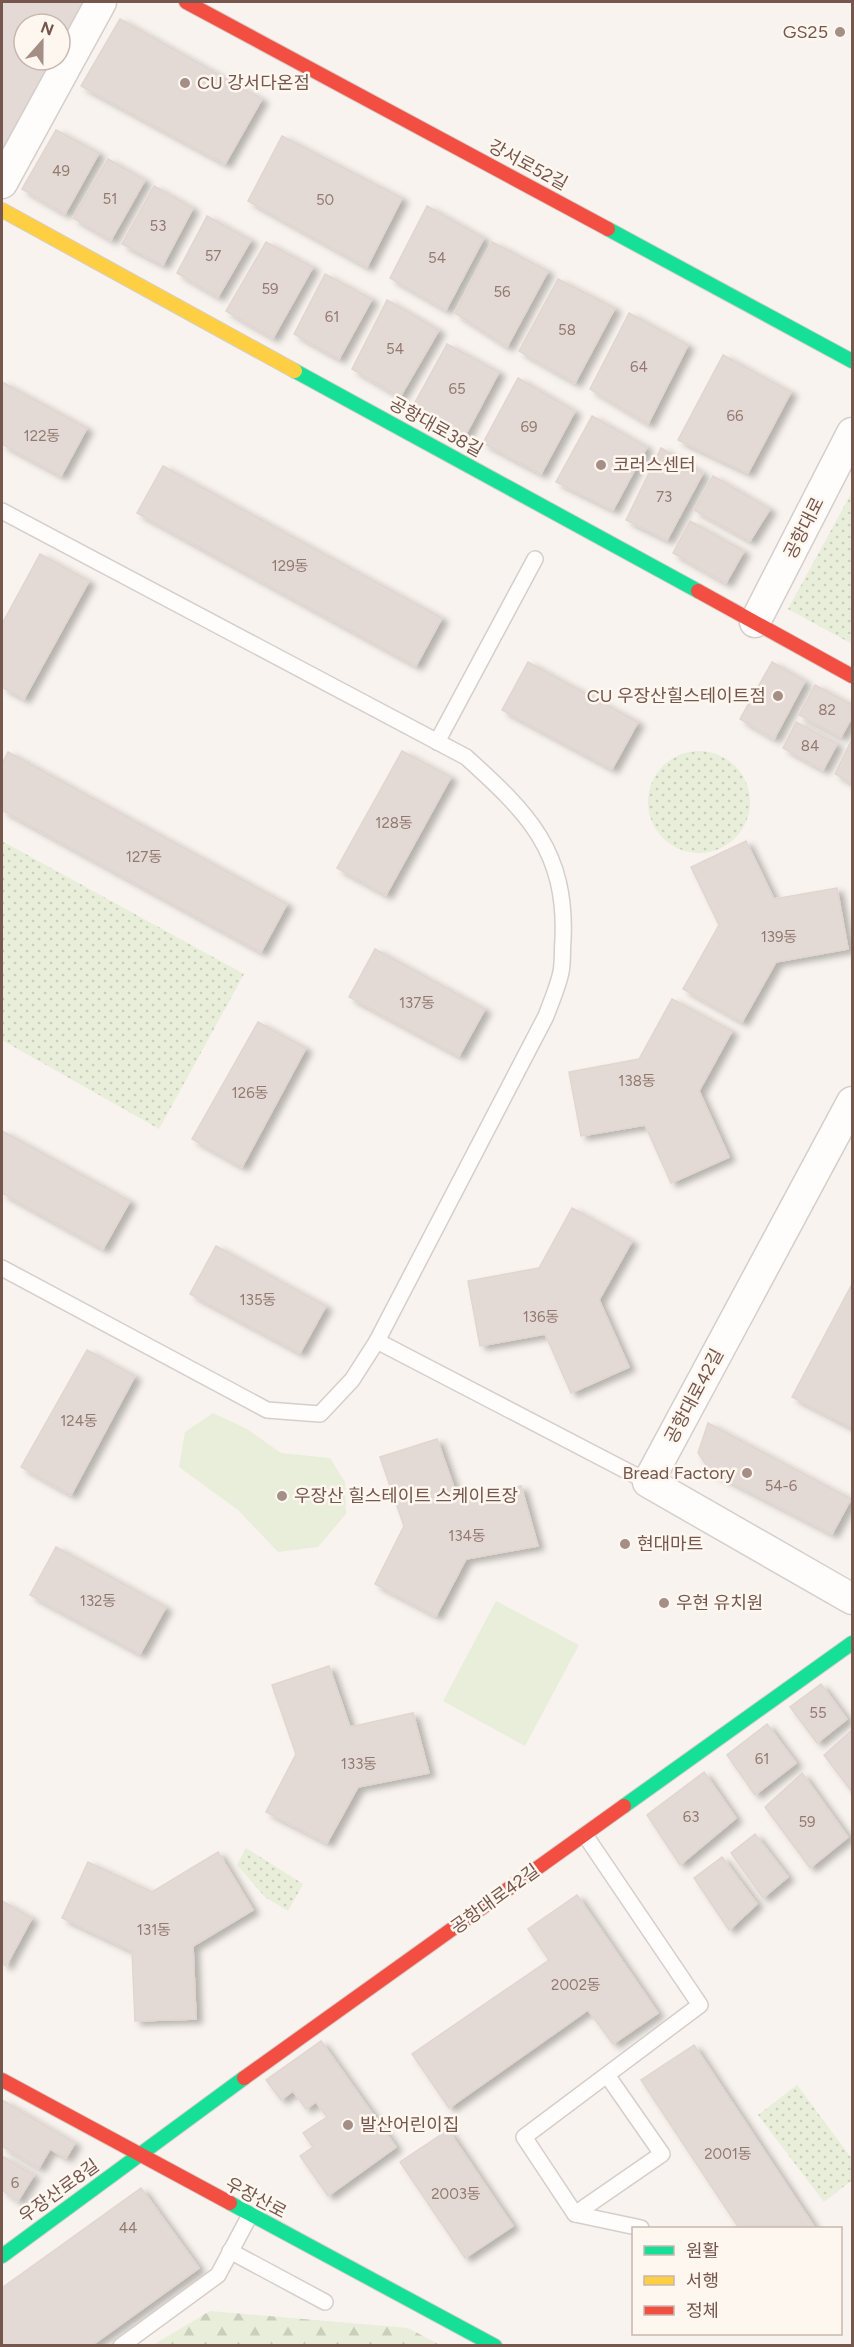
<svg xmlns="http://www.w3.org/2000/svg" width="854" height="2347" font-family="Figtree,'Noto Sans KR',sans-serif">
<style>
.grass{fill:url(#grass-dots)}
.forest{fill:url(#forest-firs)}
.garden{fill:#e8eed9}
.building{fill:#e4dad5;stroke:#e1d5d0;stroke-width:1.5;filter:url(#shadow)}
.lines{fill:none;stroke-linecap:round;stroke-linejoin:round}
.lane-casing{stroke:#d6ceca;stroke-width:18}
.street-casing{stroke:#d6ceca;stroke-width:33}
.fast-casing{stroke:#d7ceca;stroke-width:16}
.slow-casing{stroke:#d7ceca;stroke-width:16}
.jam-casing{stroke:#d7ceca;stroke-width:16}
.lane{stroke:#fefdfc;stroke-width:15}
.street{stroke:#fefdfc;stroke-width:30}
.fast{stroke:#16e098;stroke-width:14}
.slow{stroke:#ffcf43;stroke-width:14}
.jam{stroke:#f24e42;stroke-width:14}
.poi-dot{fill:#a48e85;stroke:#fef7f0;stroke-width:2}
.labels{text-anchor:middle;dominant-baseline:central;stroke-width:5;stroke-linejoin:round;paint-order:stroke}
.number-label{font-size:15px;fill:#937a71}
.poi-label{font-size:18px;fill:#76574d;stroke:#fef7f0;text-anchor:start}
.street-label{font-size:18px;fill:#76574d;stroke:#fef7f0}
</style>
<defs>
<pattern id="grass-dots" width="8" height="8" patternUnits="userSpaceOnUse" patternTransform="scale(1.5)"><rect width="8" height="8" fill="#e8eed9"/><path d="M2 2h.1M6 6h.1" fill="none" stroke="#cacebc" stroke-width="1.8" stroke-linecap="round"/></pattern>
<pattern id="forest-firs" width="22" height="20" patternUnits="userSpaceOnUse" patternTransform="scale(1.5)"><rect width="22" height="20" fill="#e8eed9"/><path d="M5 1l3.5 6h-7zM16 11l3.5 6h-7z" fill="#cacebc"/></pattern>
<filter id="shadow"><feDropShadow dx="6" dy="4" stdDeviation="3" flood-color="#0004"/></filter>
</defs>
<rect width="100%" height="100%" fill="#f8f3ee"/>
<!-- grass -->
<g class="grass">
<polygon points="852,492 852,644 788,609"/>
<circle cx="699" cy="802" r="51"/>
<polygon points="2,841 244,974 159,1129 2,1040"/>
<polygon points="246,1848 303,1884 288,1911 265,1897 237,1865"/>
<polygon points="797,2085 852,2159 852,2180 824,2202 758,2115"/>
</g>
<!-- forest -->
<polygon class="forest" points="210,2311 408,2328 440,2345 153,2345"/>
<!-- garden -->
<g class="garden">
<polygon points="213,1413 247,1429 281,1453 330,1458 345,1482 346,1514 318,1547 278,1552 238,1510 179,1467 185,1432"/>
<polygon points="496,1601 579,1645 525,1746 443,1701"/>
</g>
<!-- building -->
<g class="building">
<polygon points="2,2 83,2 60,45 60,24 24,24 24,60 52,60 2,154"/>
<polygon points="120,19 262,99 225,164 81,86"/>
<polygon points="56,130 99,153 65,214 22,189"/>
<polygon points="282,136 402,198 367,267 248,201"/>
<polygon points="108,159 145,180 111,240 73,218"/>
<polygon points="154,186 193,208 163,265 122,244"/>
<polygon points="427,206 484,238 446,310 390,278"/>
<polygon points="207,216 251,240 218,297 177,273"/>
<polygon points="266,242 313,267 273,338 226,311"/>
<polygon points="492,242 548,271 507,347 455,313"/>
<polygon points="325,274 372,299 339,359 294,334"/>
<polygon points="558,279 615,308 575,383 519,351"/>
<polygon points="387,300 439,330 400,397 352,369"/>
<polygon points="629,313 688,345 648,424 590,389"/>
<polygon points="447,344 499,372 465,436 413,406"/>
<polygon points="723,355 791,392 748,473 678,440"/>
<polygon points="518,378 575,411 541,474 483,443"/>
<polygon points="2,382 87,428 61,476 2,444"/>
<polygon points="592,416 647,447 613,510 556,482"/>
<polygon points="661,448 703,473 667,540 626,520"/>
<polygon points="163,466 442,618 416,666 137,513"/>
<polygon points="713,476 770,509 750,541 694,510"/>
<polygon points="690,521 744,551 726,583 673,553"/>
<polygon points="40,554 89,581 24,699 2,687 2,624"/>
<polygon points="528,662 638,722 612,769 502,710"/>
<polygon points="772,662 805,681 774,739 740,719"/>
<polygon points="815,685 852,705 852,717 841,737 799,715"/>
<polygon points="796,722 837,744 823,770 783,748"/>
<polygon points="852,739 852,783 835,774"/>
<polygon points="402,751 451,777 386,895 337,868"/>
<polygon points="8,752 287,904 261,952 2,810 2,764"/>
<polygon points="746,841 774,899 837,888 848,949 776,962 742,1022 683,989 719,925 691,867"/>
<polygon points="375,949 485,1009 459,1056 349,997"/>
<polygon points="672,999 732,1031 699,1091 729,1157 671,1183 645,1125 581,1136 569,1072 639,1059"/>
<polygon points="258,1022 306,1048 242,1167 192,1139"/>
<polygon points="2,1131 130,1201 103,1249 2,1193"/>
<polygon points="572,1208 632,1241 599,1300 629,1367 571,1393 545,1334 480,1346 468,1281 539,1268"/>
<polygon points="216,1246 326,1306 300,1353 190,1294"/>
<polygon points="852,1284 852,1423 850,1427 792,1397"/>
<polygon points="87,1350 135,1376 71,1495 21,1467"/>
<polygon points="708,1423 851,1499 832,1534 711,1472 698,1453"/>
<polygon points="437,1439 458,1499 521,1486 538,1546 466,1559 436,1616 375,1584 404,1526 380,1457"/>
<polygon points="56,1547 166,1607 140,1654 30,1595"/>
<polygon points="329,1666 350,1727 413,1713 429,1773 358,1787 327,1843 266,1812 296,1754 272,1685"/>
<polygon points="821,1684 847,1719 817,1743 790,1707"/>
<polygon points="767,1724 796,1763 755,1795 727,1755"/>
<polygon points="852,1730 852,1792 824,1755"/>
<polygon points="704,1772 736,1818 680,1865 647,1815"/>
<polygon points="802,1773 848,1837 810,1868 765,1807"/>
<polygon points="755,1834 788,1877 763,1898 731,1853"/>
<polygon points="218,1852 253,1910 193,1946 196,2019 135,2021 132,1951 62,1918 88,1862 152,1892"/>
<polygon points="722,1857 757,1904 729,1930 694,1878"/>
<polygon points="577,1895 658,2013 613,2044 588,2010 449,2108 412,2054 549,1960 528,1929"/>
<polygon points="2,1901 32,1918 6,1966 2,1963"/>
<polygon points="321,2041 396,2147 328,2196 300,2156 313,2147 303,2133 327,2117 316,2102 306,2109 293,2091 281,2100 266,2080"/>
<polygon points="694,2045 815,2228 739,2228 641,2080"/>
<polygon points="2,2100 75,2143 66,2158 50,2149 39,2168 2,2146"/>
<polygon points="448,2130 513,2226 465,2258 400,2162"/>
<polygon points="2,2156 34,2175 18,2201 2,2190"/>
<polygon points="141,2188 199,2268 91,2346 2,2346 2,2288"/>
</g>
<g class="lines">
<defs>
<g id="lane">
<path d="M 2,511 L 466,757 C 528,813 567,851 563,940 C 562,950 563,962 561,972 C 558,987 551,1002 546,1016 L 377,1341 L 352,1380 L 320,1414 L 267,1410 L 2,1268"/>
<polyline points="437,742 535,559"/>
<polyline points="377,1341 648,1482"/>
<polyline points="585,1835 700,2005 524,2137 575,2214 662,2154 607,2075"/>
<polyline points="575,2214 641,2228"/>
<polyline points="230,2251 325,2302"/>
<polyline points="121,2346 218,2275 250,2215"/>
</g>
<g id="street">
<polyline points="2,183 101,2"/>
<polyline points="755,622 852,433"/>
<polyline points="852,1102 648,1482 852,1599"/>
</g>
<g id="fast">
<polyline points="608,229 852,361"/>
<polyline points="295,371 698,591"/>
<polyline points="624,1806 852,1643"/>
<polyline points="230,2203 495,2346"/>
<polyline points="2,2256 244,2078"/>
</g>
<polyline id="slow" points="2,210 295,371"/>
<g id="jam">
<polyline points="186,2 608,229"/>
<polyline points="698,591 852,676"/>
<polyline points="244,2078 624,1806"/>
<polyline points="2,2080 230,2203"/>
</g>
</defs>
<!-- lane casing -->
<use href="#lane" class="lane-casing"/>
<!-- street casing -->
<use href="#street" class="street-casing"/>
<!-- fast casing -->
<use href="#fast" class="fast-casing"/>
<!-- slow casing -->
<use href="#slow" class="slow-casing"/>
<!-- jam casing -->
<use href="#jam" class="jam-casing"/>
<!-- lane -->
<use href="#lane" class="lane"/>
<!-- street -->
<use href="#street" class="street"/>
<!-- fast -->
<use href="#fast" class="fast"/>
<!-- slow -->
<use href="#slow" class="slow"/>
<!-- jam -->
<use href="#jam" class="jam"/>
</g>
<!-- markers -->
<g class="poi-dot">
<circle cx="840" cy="32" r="6"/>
<circle cx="185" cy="83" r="6"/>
<circle cx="601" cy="465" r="6"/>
<circle cx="778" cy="696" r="6"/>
<circle cx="747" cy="1473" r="6"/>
<circle cx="282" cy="1496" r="6"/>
<circle cx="625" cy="1544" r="6"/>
<circle cx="664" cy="1603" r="6"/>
<circle cx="348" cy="2125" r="6"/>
</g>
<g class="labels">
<!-- number labels -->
<g class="number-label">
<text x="61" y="171">49</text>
<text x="110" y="199">51</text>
<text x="325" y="200">50</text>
<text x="158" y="226">53</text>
<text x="213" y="256">57</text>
<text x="437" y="258">54</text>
<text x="270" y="289">59</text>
<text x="502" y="292">56</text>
<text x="332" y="317">61</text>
<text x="567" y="330">58</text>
<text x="395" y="349">54</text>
<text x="639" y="367">64</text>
<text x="457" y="389">65</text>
<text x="735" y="416">66</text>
<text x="529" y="427">69</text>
<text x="42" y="436">122동</text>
<text x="664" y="497">73</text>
<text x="290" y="566">129동</text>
<text x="827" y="710">82</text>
<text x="810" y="746">84</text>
<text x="394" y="823">128동</text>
<text x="144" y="857">127동</text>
<text x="779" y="937">139동</text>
<text x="417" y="1003">137동</text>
<text x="637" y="1081">138동</text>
<text x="250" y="1093">126동</text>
<text x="258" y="1300">135동</text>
<text x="541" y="1317">136동</text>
<text x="79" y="1421">124동</text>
<text x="781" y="1486">54-6</text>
<text x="467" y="1536">134동</text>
<text x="98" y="1601">132동</text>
<text x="818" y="1713">55</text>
<text x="762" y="1759">61</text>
<text x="359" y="1764">133동</text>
<text x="691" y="1817">63</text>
<text x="807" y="1822">59</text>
<text x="154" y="1930">131동</text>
<text x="576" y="1985">2002동</text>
<text x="728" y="2154">2001동</text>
<text x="15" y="2183">6</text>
<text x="456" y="2194">2003동</text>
<text x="128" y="2228">44</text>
</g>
<!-- poi labels -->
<g class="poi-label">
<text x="828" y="32" text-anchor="end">GS25</text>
<text x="197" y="83">CU 강서다온점</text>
<text x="613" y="465">코러스센터</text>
<text x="766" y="696" text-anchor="end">CU 우장산힐스테이트점</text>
<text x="735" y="1473" text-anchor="end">Bread Factory</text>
<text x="294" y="1496">우장산 힐스테이트 스케이트장</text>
<text x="637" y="1544">현대마트</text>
<text x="676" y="1603">우현 유치원</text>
<text x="360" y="2125">발산어린이집</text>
</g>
<!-- street labels -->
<g class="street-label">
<text transform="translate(528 165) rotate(28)">강서로52길</text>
<text transform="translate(436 427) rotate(29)">공항대로38길</text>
<text transform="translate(804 528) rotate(-63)">공항대로</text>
<text transform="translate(694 1396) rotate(-62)">공항대로42길</text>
<text transform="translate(495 1899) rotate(-36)">공항대로42길</text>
<text transform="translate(59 2191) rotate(-36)">우장산로8길</text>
<text transform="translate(256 2198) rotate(28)">우장산로</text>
</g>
</g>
<!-- border -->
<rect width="854" height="2347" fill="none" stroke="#76574d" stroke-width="6"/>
<!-- legend -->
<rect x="632" y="2227" width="210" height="108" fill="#fef7f0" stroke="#c8b7af" stroke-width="1.5"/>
<rect x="644" y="2246" width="30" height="9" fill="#16e098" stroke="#c8b7af" stroke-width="1.5"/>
<text x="686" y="2257" font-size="18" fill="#76574d">원활</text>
<rect x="644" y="2276" width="30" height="9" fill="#ffcf43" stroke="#c8b7af" stroke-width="1.5"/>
<text x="686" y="2287" font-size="18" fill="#76574d">서행</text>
<rect x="644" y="2306" width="30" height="9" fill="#f24e42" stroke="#c8b7af" stroke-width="1.5"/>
<text x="686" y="2317" font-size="18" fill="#76574d">정체</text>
<!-- north arrow -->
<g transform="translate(42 42) rotate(21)"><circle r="28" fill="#fef7f0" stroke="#c8b7af" stroke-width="1.5"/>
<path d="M0-4.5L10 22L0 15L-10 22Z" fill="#a48e85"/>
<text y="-9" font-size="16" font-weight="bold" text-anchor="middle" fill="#76574d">N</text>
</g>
</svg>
